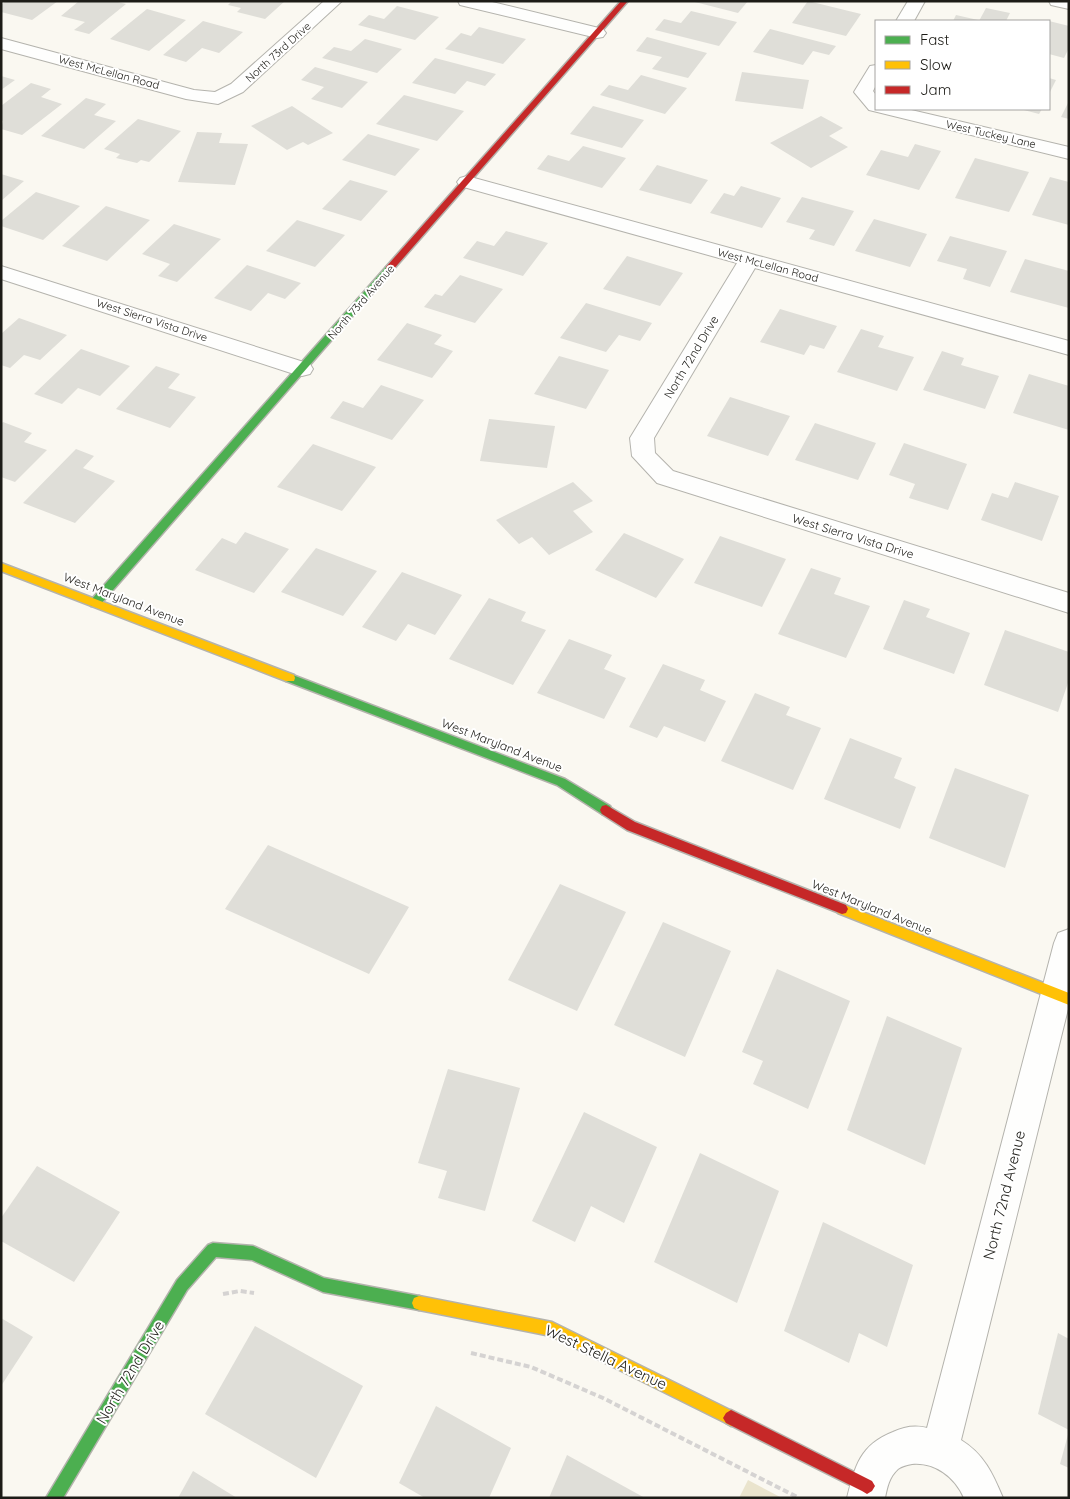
<svg xmlns="http://www.w3.org/2000/svg" width="1070" height="1499" font-family="Quicksand,sans-serif">
<style>
.green{fill:#eae4cd}
.building{fill:#dfded8}
.lines{fill:none;stroke-linecap:round;stroke-linejoin:round}
.street-casing{stroke:#b4b3ad;stroke-width:2}
.fast-casing{stroke:#b4b3ad;stroke-width:3}
.slow-casing{stroke:#b4b3ad;stroke-width:3}
.jam-casing{stroke:#b4b3ad;stroke-width:3}
.path{stroke:#d5d3d2;stroke-width:4;stroke-dasharray:6 3;stroke-linecap:butt}
.street{fill:#fefefd;fill-rule:evenodd}
.fast{fill:#4caf50;fill-rule:evenodd}
.slow{fill:#ffc107;fill-rule:evenodd}
.jam{fill:#c62828;fill-rule:evenodd}
.labels{text-anchor:middle;dominant-baseline:central;stroke-width:4;stroke-linejoin:round;paint-order:stroke}
.far-street-label{font-size:11px;fill:#1d1c17;stroke:#fff}
.street-label{font-size:12px;fill:#1d1c17;stroke:#fff}
.near-street-label{font-size:15px;fill:#1d1c17;stroke:#fff}
</style>
<rect width="100%" height="100%" fill="#faf8f1"/>
<!-- green -->
<polygon class="green" points="748,1480 782,1498 739,1498"/>
<!-- building -->
<g class="building">
<polygon points="6,1 58,1 32,20 1,12 1,5"/>
<polygon points="79,1 114,1 126,4 89,34 74,30 85,22 61,16"/>
<polygon points="232,1 285,1 265,19 237,12 241,8 228,5"/>
<polygon points="691,1 748,1 738,13"/>
<polygon points="808,1 861,14 846,36 792,23"/>
<polygon points="397,6 439,17 415,40 358,25 369,15 384,19"/>
<polygon points="986,8 1010,13 1006,21 979,21"/>
<polygon points="147,9 186,20 149,51 110,39"/>
<polygon points="691,11 737,22 719,46 655,30 664,19 681,23"/>
<polygon points="956,15 978,20 978,21 953,21"/>
<polygon points="203,21 243,32 219,53 202,48 186,62 163,55"/>
<polygon points="1049,21 1069,26 1069,48 1064,58 1049,54"/>
<polygon points="479,27 526,39 503,64 445,49 461,33 471,36"/>
<polygon points="770,29 836,46 829,55 813,51 803,65 753,52"/>
<polygon points="647,37 707,53 688,78 652,69 662,57 636,51"/>
<polygon points="365,39 402,49 377,73 322,58 334,47 351,51"/>
<polygon points="435,58 496,74 485,86 467,81 455,94 412,83"/>
<polygon points="315,67 368,82 342,108 311,99 324,87 301,80"/>
<polygon points="742,72 809,80 803,109 735,101"/>
<polygon points="641,75 687,88 665,114 600,95 609,85 628,90"/>
<polygon points="1,76 15,80 1,90"/>
<polygon points="1049,78 1056,80 1049,94"/>
<polygon points="31,83 51,89 41,97 62,104 22,135 1,129 3,121 1,120 1,106"/>
<polygon points="404,95 464,111 437,141 376,124"/>
<polygon points="86,98 106,104 94,115 116,121 84,149 41,136"/>
<polygon points="1069,101 1069,119 1061,117"/>
<polygon points="292,106 333,133 308,145 303,142 287,150 251,126"/>
<polygon points="593,106 644,120 622,148 570,134"/>
<polygon points="1020,109 1042,109 1039,114"/>
<polygon points="821,116 843,128 829,136 848,147 811,168 770,143"/>
<polygon points="138,119 181,131 149,162 141,160 137,163 116,158 120,154 104,149"/>
<polygon points="197,132 222,133 219,143 248,144 235,185 178,182"/>
<polygon points="368,134 420,149 395,176 342,160"/>
<polygon points="915,144 941,151 919,190 866,175 881,150 908,157"/>
<polygon points="583,146 626,158 602,188 537,169 548,155 569,161"/>
<polygon points="975,158 1029,172 1009,212 955,198"/>
<polygon points="657,165 708,180 691,204 639,190"/>
<polygon points="1,174 24,181 1,201"/>
<polygon points="1050,177 1069,182 1069,225 1032,215"/>
<polygon points="350,180 388,191 361,221 322,209"/>
<polygon points="741,186 781,198 762,228 710,213 724,193 734,196"/>
<polygon points="36,192 80,206 43,240 1,226 1,221"/>
<polygon points="802,197 854,211 834,246 809,239 815,230 786,222"/>
<polygon points="106,206 150,220 107,261 62,246"/>
<polygon points="874,219 927,234 910,267 855,251"/>
<polygon points="297,220 345,235 315,267 266,251"/>
<polygon points="174,224 221,239 177,282 158,276 170,264 142,254"/>
<polygon points="506,231 548,243 523,276 463,258 477,241 494,246"/>
<polygon points="950,236 1007,251 990,287 963,279 967,269 937,261"/>
<polygon points="627,256 683,273 660,306 603,289"/>
<polygon points="1025,259 1069,271 1069,308 1010,292"/>
<polygon points="247,265 301,283 285,299 268,293 251,311 214,298"/>
<polygon points="460,275 503,289 475,323 424,307 435,294 442,296"/>
<polygon points="586,303 652,323 640,341 619,335 606,352 560,338"/>
<polygon points="780,309 837,326 824,349 810,345 804,355 760,342"/>
<polygon points="19,318 67,335 40,360 24,355 10,368 1,365 1,334"/>
<polygon points="407,323 442,335 434,344 453,351 432,378 377,360"/>
<polygon points="861,329 884,336 878,347 914,357 897,391 837,372"/>
<polygon points="81,349 130,366 100,396 78,388 62,404 34,394"/>
<polygon points="942,351 964,358 961,365 999,376 985,409 923,390"/>
<polygon points="559,356 609,370 586,409 534,394"/>
<polygon points="156,366 180,374 168,388 196,397 170,428 116,409"/>
<polygon points="1029,374 1069,386 1069,430 1013,413"/>
<polygon points="381,385 424,400 392,440 330,418 343,401 363,408"/>
<polygon points="730,397 790,416 768,456 707,436"/>
<polygon points="489,419 555,426 547,468 480,461"/>
<polygon points="3,422 32,433 24,442 47,450 15,482 1,477 1,424"/>
<polygon points="815,423 876,443 858,480 795,460"/>
<polygon points="904,443 967,464 948,510 909,498 915,484 889,475"/>
<polygon points="313,444 376,467 342,511 277,487"/>
<polygon points="76,449 94,456 83,468 115,481 75,523 23,503"/>
<polygon points="573,482 593,501 573,511 593,532 549,555 532,537 519,544 496,520"/>
<polygon points="1015,482 1059,496 1042,541 981,520 992,493 1008,498"/>
<polygon points="245,532 289,549 254,593 195,570 222,538 236,544"/>
<polygon points="624,533 684,559 656,598 595,570"/>
<polygon points="720,536 786,559 762,607 694,583"/>
<polygon points="316,548 377,571 343,616 281,592"/>
<polygon points="811,568 841,578 834,594 870,606 846,658 778,634"/>
<polygon points="402,572 462,595 435,635 408,624 396,641 362,627"/>
<polygon points="489,598 526,612 521,621 546,630 513,685 449,659"/>
<polygon points="904,600 930,609 926,617 970,633 954,674 883,649"/>
<polygon points="1005,630 1069,652 1069,680 1058,712 984,685"/>
<polygon points="569,639 612,655 604,669 626,678 604,719 537,693"/>
<polygon points="663,664 705,680 700,690 726,701 705,742 664,726 657,738 629,727"/>
<polygon points="755,693 790,707 786,715 821,728 793,790 721,761"/>
<polygon points="850,738 902,758 894,778 916,787 900,829 824,799"/>
<polygon points="955,768 1029,795 1005,868 929,838"/>
<polygon points="268,845 409,907 369,974 225,909"/>
<polygon points="560,884 626,912 577,1011 508,980"/>
<polygon points="663,922 731,951 685,1057 614,1025"/>
<polygon points="777,969 850,1001 808,1109 753,1084 763,1061 742,1052"/>
<polygon points="887,1016 962,1048 925,1165 847,1130"/>
<polygon points="448,1069 520,1088 485,1211 438,1198 447,1171 418,1163"/>
<polygon points="584,1112 657,1147 624,1223 591,1206 575,1242 532,1221"/>
<polygon points="700,1153 779,1191 737,1303 654,1262"/>
<polygon points="37,1166 120,1212 74,1282 1,1241 1,1218"/>
<polygon points="823,1222 913,1265 887,1347 859,1333 849,1363 784,1331"/>
<polygon points="1,1318 33,1337 1,1386"/>
<polygon points="255,1326 363,1386 316,1478 205,1414"/>
<polygon points="1058,1333 1069,1339 1069,1430 1038,1414"/>
<polygon points="436,1406 511,1448 489,1498 425,1498 399,1483"/>
<polygon points="1069,1431 1069,1468 1060,1464"/>
<polygon points="567,1455 645,1498 549,1498"/>
<polygon points="193,1471 237,1498 178,1498"/>
</g>
<g class="lines">
<defs>
<g id="street">
<polygon points="324,1 342,1 243,92 218,104 186,99 1,49 1,38 194,90 215,92 231,84"/>
<polygon points="458,1 488,1 603,29 606,33 603,37 597,38 460,5"/>
<polygon points="908,1 925,1 914,21 896,21"/>
<polygon points="1049,1 1069,1 1069,9 1051,5"/>
<polygon points="876,65 876,85 873,91 876,95 876,109 907,109 1069,147 1069,159 869,110 854,92 870,66"/>
<polygon points="467,176 1069,341 1069,355 755,268 654,438 655,453 673,471 1069,593 1069,613 657,483 632,456 630,438 737,263 460,186 457,182 460,178"/>
<polygon points="1,266 310,364 313,369 310,374 302,376 294,374 1,279"/>
<path d="M 1069,929 L 1069,1005 L 961,1440 C 984,1454 993,1474 1003,1498 L 964,1498 C 955,1477 935,1462 912,1464 C 907,1465 902,1466 898,1469 C 889,1477 887,1488 885,1498 L 847,1498 C 855,1466 860,1445 893,1432 C 903,1427 916,1425 927,1428 L 1054,943 L 1058,933 Z"/>
</g>
<g id="fast">
<polygon points="389,266 393,269 392,271 99,606 91,606 90,603 91,600 386,267"/>
<polygon points="290,674 565,779 610,806 612,810 610,814 606,815 602,814 557,785 286,681 285,678 286,675"/>
<polygon points="213,1243 253,1246 324,1278 419,1296 424,1298 426,1303 424,1308 419,1310 323,1292 252,1260 216,1257 187,1290 63,1498 46,1498 177,1280 208,1245"/>
</g>
<g id="slow">
<polygon points="1,563 294,675 295,678 294,681 286,681 1,571"/>
<polygon points="842,904 1069,993 1069,1005 838,913 836,909 838,905"/>
<polygon points="419,1296 552,1322 736,1413 739,1418 736,1423 731,1426 726,1423 551,1336 419,1310 414,1308 412,1303 414,1298"/>
</g>
<g id="jam">
<polygon points="621,1 628,1 392,271 386,271 386,267"/>
<polygon points="606,805 635,822 846,905 848,909 846,913 842,914 627,830 602,814 600,810 602,806"/>
<polygon points="731,1410 872,1481 875,1486 872,1491 867,1494 862,1491 726,1423 723,1418 726,1413"/>
</g>
</defs>
<!-- street casing -->
<use href="#street" class="street-casing"/>
<!-- fast casing -->
<use href="#fast" class="fast-casing"/>
<!-- slow casing -->
<use href="#slow" class="slow-casing"/>
<!-- jam casing -->
<use href="#jam" class="jam-casing"/>
<!-- path -->
<g class="path">
<polyline points="223,1294 240,1291 254,1293"/>
<polyline points="471,1353 531,1367 603,1398 799,1498"/>
</g>
<!-- street -->
<use href="#street" class="street"/>
<!-- fast -->
<use href="#fast" class="fast"/>
<!-- slow -->
<use href="#slow" class="slow"/>
<!-- jam -->
<use href="#jam" class="jam"/>
</g>
<g class="labels">
<!-- far-street labels -->
<g class="far-street-label">
<text transform="translate(278 52) rotate(-42)">North 73rd Drive</text>
<text transform="translate(109 72) rotate(15)">West McLellan Road</text>
<text transform="translate(991 134) rotate(13)">West Tuckey Lane</text>
<text transform="translate(768 265) rotate(15)">West McLellan Road</text>
<text transform="translate(361 302) rotate(-49)">North 73rd Avenue</text>
<text transform="translate(152 320) rotate(18)">West Sierra Vista Drive</text>
</g>
<!-- street labels -->
<g class="street-label">
<text transform="translate(691 357) rotate(-59)">North 72nd Drive</text>
<text transform="translate(853 536) rotate(17)">West Sierra Vista Drive</text>
<text transform="translate(124 599) rotate(21)">West Maryland Avenue</text>
<text transform="translate(502 745) rotate(21)">West Maryland Avenue</text>
<text transform="translate(872 907) rotate(22)">West Maryland Avenue</text>
</g>
<!-- near-street labels -->
<g class="near-street-label">
<text transform="translate(1004 1195) rotate(-76)">North 72nd Avenue</text>
<text transform="translate(606 1357) rotate(25)">West Stella Avenue</text>
<text transform="translate(130 1372) rotate(-59)">North 72nd Drive</text>
</g>
</g>
<!-- border -->
<rect width="1070" height="1499" fill="none" stroke="#1d1c17" stroke-width="5"/>
<!-- legend -->
<rect x="875" y="20" width="175" height="90" fill="#ffffff" stroke="#a5a4a2"/>
<rect x="885" y="36" width="25" height="8" fill="#4caf50" stroke="#a5a4a2"/>
<text x="920" y="45" font-size="15" fill="#1d1c17">Fast</text>
<rect x="885" y="61" width="25" height="8" fill="#ffc107" stroke="#a5a4a2"/>
<text x="920" y="70" font-size="15" fill="#1d1c17">Slow</text>
<rect x="885" y="86" width="25" height="8" fill="#c62828" stroke="#a5a4a2"/>
<text x="920" y="95" font-size="15" fill="#1d1c17">Jam</text>
</svg>
